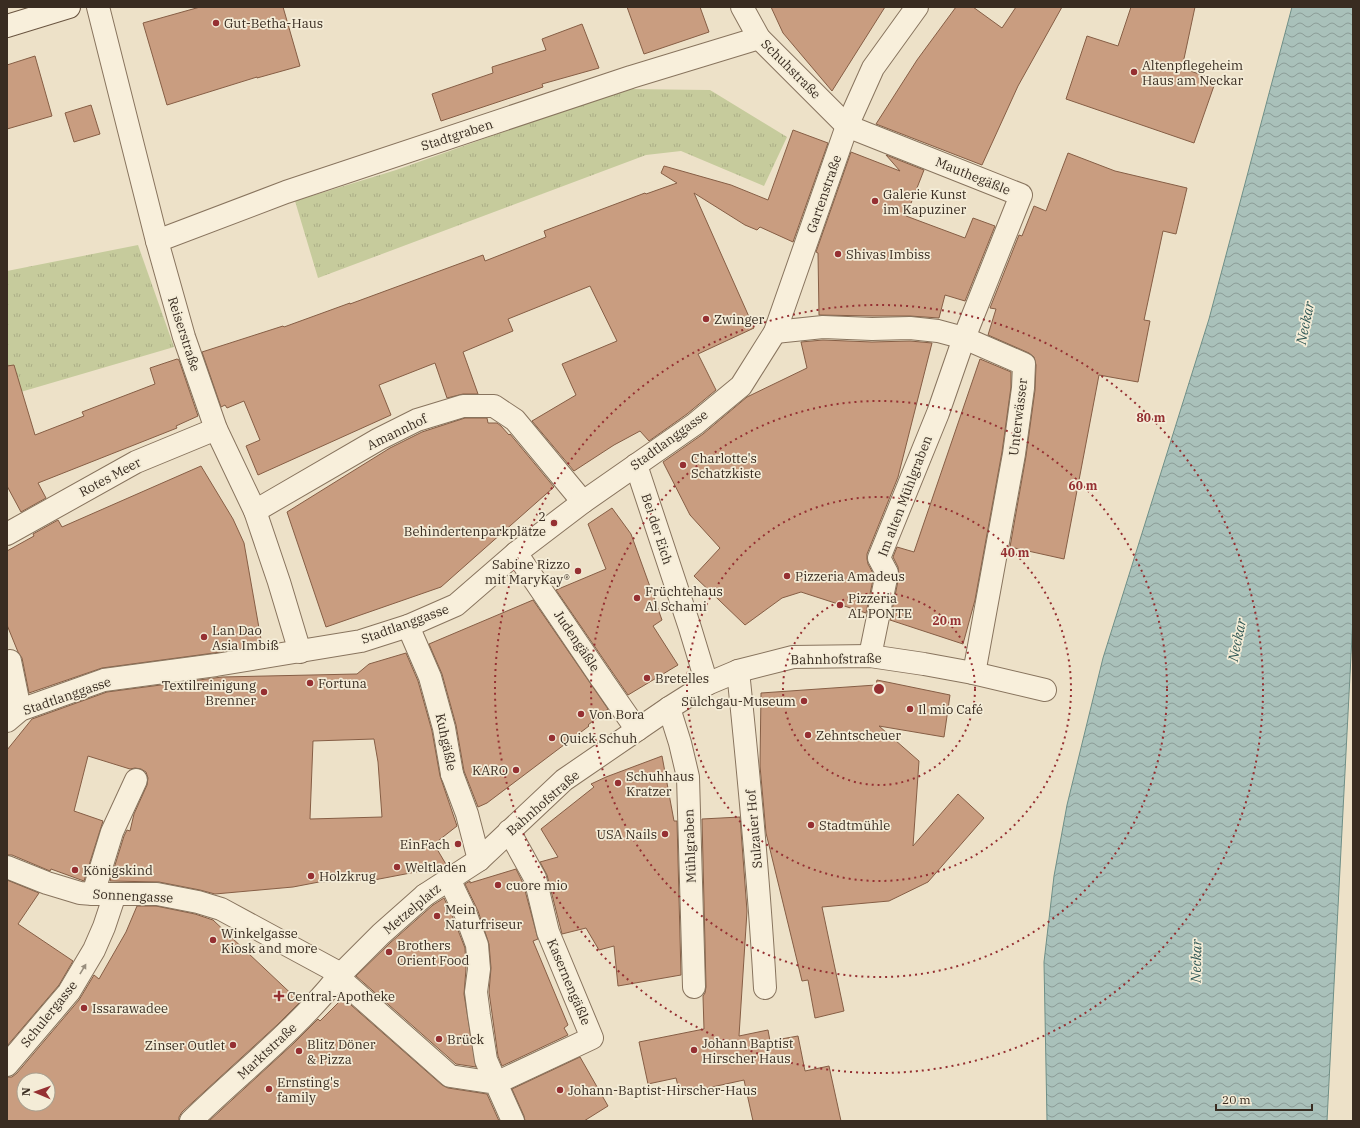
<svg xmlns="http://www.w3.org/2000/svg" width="1360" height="1128" font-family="'IBM Plex Serif',serif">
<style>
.park{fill:url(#park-tufts)}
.water{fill:url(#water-waves);stroke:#6f8f87}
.building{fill:#c99d80;stroke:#865e45;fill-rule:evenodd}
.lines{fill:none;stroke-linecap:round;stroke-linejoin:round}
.pedestrian-casing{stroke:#88745e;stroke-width:24}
.minor-casing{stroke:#88745e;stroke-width:24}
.secondary-casing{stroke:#6a5541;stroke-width:24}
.pedestrian{stroke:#f8efdb;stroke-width:22}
.minor{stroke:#f8efdb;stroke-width:22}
.secondary{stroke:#f8efdb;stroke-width:22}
.oneway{fill:#988e7e}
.ring{fill:none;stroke:#953032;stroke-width:2;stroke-dasharray:2 4}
.poi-dot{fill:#953032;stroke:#f4ecd7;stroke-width:1.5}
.labels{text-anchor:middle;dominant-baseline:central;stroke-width:3.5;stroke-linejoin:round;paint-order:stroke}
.poi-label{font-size:13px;fill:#392c21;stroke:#f4ecd7;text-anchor:start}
.street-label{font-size:13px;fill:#392c21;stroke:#f4ecd7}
.water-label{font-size:14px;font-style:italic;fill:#315855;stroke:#f4ecd7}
.centre{fill:#953032;stroke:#f4ecd7;stroke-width:2}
.ring-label{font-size:12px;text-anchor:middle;font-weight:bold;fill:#953032;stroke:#f4ecd7;stroke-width:3.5;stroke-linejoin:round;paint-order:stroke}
</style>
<defs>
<pattern id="park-tufts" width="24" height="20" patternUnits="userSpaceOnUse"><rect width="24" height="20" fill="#c6cb9c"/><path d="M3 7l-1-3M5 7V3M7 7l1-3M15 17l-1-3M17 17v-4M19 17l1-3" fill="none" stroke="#abae86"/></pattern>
<pattern id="water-waves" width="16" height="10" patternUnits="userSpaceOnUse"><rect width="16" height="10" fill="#a9c1ba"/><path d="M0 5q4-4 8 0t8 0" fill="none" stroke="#8b9d97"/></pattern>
</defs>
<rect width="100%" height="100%" fill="#ede1c8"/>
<!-- park -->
<g class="park">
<polygon points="624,89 710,90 787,137 764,186 681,151 646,155 318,278 295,201 396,170"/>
<polygon points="138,245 174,347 7,396 7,271"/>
</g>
<!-- water -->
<polygon class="water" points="1292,7 1353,7 1353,617 1327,1121 1047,1121 1044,962 1054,876 1067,805 1103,658 1209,319"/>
<!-- building -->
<g class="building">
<polygon points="200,7 283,7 300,66 257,78 257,77 167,105 143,23"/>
<polygon points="627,7 700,7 709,32 644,54"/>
<polygon points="771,7 885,7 832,91 783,33"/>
<polygon points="956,7 973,7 1002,28 1016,7 1062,7 1018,86 982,165 876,124 917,60"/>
<polygon points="1131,7 1195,7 1182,68 1216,80 1194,143 1066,99 1087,36 1118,46"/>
<polygon points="582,24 599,68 542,84 543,87 441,121 432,94 493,73 492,67 546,50 542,39"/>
<polygon points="35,56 52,116 7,129 7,65"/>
<polygon points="91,105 100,134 74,142 65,113"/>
<polygon points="793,130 828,143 793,242 760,227 757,230 745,225 694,193 754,328 698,354 716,390 687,414 649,441 640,431 614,445 574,471 532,421 576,395 562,364 617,341 590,286 508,319 513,331 463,352 478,394 463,394 447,398 435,363 379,385 391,415 258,475 246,446 260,440 244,401 227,408 225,405 221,407 202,352 283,326 284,327 350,303 350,304 483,255 485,261 546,237 544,231 645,193 646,194 677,183 661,173 664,166 731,185 768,200"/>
<polygon points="851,152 900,171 886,155 924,170 906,216 965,238 973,218 995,226 965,301 945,295 939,318 910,316 872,316 819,315 818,253 816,252"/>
<polygon points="1068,153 1115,171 1187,188 1176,234 1163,231 1144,320 1150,321 1138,382 1099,375 1064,559 1010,547 1026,456 1035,390 1036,365 1034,357 1029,353 988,335 996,309 990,308 1019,235 1022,236 1034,206 1046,211"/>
<polygon points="823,340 872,342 910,341 932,343 898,477 867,554 867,559 868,564 874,575 866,613 801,592 782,598 745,625 694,576 720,548 690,515 663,462 703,434 747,397 807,368 801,342"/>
<polygon points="177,359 179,360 198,416 176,426 177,428 38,483 46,498 21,512 7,486 7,366 14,365 35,435 84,416 82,412 155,384 150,368"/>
<polygon points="980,359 1011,372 1011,387 1002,452 975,600 963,644 890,620 899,576 898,567 893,557 897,547 914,552"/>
<polygon points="465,418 487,418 488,423 497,423 501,426 509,435 510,434 554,487 441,587 326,627 287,512 390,448 422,432"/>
<polygon points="201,466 233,519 244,543 262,645 214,653 102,668 29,693 22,658 18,652 7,625 7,551 34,536 33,534 58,520 62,527"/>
<polygon points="612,508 631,534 662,620 653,626 678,665 628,695 556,590 606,569 588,524"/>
<polygon points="533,600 608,709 588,725 589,726 487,803 478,807 464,771 456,725 442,674 429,644"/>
<path d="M 406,653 L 418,681 L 432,731 L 440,776 L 457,826 L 434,844 L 447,866 L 374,880 L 319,882 L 293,887 L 215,894 L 200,890 L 159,882 L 110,881 L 124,836 L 127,830 L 130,831 L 134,814 L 147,785 L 148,778 L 146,772 L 141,769 L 135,768 L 130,769 L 88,756 L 74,811 L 103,821 L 84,881 L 51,869 L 50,871 L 12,855 L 7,855 L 7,750 L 32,719 L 107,692 L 222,677 L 357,674 L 369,664 ZM 374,739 L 378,762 L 382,817 L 310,819 L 313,741 Z"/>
<polygon points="877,680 950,695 944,737 879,726 919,761 913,846 958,794 984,818 928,882 889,901 822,907 844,1011 815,1018 808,980 802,981 766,833 760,766 761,693 876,685"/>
<polygon points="662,756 674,821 677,821 681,975 618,986 614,946 599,950 586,928 562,934 547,875 540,862 558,857 541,829 594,787 591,784 606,777"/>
<polygon points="740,817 747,911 739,1036 768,1030 770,1041 798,1036 805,1071 829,1066 841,1121 753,1121 744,1080 680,1094 676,1078 648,1084 639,1042 704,1029 703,996 705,993 706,987 702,819"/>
<polygon points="516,869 523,883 538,939 533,941 568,1025 564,1028 568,1035 502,1066 498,1056 489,992 491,968 489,944 478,911 465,884 470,881 470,883"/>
<polygon points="7,880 39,893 18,924 73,961 59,985 7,1046"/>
<polygon points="444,898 454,920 465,948 466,969 464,994 476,1067 456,1064 356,976 390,943 433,905"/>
<path d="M 137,906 L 156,906 L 195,914 L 213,920 L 300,1002 L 277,1025 L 182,1112 L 179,1117 L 179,1121 L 7,1121 L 7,1077 L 12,1077 L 17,1073 L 79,1000 L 94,975 L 99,979 L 126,932 ZM 24,1080 L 48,1080 L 48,1104 L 24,1104 Z"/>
<polygon points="343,998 442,1085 448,1088 487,1094 499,1121 209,1121 294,1043 318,1019 320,1021"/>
<polygon points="580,1057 608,1106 584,1121 525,1121 524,1116 512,1089"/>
</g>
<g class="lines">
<defs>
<g id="pedestrian">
<polyline points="636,465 690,628 707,684"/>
<polyline points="601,678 637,730"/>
<polyline points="452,774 467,814 479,860"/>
<polyline points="425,895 479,860 564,780 669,708 707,684 738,671 793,657 870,656 924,664 973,673 1045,690"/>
<path d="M 191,1121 C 240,1073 295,1031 338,977"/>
</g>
<g id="minor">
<polyline points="98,7 157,241 184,337 216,429 255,511 279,582 300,652"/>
<polyline points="742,7 759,38 847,126 1021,195 964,338 938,413 879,558 887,573 870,656"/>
<polyline points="157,241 286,192 631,77 759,38"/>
<polyline points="775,332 823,327 872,329 910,328 938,331 964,338 1024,364 1023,388 1014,454 975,668 973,673"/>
<polyline points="255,511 379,439 417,420 463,406 494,406 515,420 583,502"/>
<polyline points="7,534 136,462 216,429"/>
<polyline points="516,553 601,678"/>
<polyline points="408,626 430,677 444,728 452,774"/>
<polyline points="10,661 20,710"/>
<path d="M 738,671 C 749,777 759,882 765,988"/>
<polyline points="669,708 680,743 688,777 694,987"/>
<polyline points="7,721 20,710 104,680 216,665 361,641 408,626 456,605 516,553 583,502 695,424 741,386 775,332 847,126 873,68 917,7"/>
<polyline points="7,867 47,883 80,893 93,894 157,894 198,902 221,909 341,974"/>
<polyline points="449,879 466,915 477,945 479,969 476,992 479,1015 486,1060 496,1083 592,1038 548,932 535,878 509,831"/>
<polyline points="93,894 112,832 136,780"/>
<polyline points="425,895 381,934 338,977 450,1076 496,1083 513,1121"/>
<polyline points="7,1065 69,992 94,950 104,927 115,894"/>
</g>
<polyline id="secondary" points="7,26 69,7"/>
</defs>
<!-- pedestrian casing -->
<use href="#pedestrian" class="pedestrian-casing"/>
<!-- minor casing -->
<use href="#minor" class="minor-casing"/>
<!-- secondary casing -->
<use href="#secondary" class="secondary-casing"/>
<!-- pedestrian -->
<use href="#pedestrian" class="pedestrian"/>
<!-- minor -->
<use href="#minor" class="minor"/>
<!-- secondary -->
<use href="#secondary" class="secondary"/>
</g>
<!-- one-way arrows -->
<defs><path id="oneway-solid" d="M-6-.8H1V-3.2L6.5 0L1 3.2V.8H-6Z"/></defs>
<use class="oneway" href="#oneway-solid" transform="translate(83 969) rotate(-59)"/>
<!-- distance rings -->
<g class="ring">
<circle cx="879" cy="689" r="96"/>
<circle cx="879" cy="689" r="192"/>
<circle cx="879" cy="689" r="288"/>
<circle cx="879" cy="689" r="384"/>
</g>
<!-- markers -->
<g class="poi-dot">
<circle cx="216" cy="23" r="4"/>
<circle cx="1134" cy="72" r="4"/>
<circle cx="875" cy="201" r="4"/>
<circle cx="838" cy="254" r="4"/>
<circle cx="706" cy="319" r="4"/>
<circle cx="683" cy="465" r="4"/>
<circle cx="554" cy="523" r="4"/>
<circle cx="578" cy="571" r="4"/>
<circle cx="787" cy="576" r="4"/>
<circle cx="637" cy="598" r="4"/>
<circle cx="840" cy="605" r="4"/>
<circle cx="204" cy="637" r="4"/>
<circle cx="647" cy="678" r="4"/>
<circle cx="310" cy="683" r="4"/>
<circle cx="264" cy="692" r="4"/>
<circle cx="804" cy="701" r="4"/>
<circle cx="910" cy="709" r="4"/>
<circle cx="581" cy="714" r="4"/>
<circle cx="808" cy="735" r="4"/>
<circle cx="552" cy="738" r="4"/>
<circle cx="516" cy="770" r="4"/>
<circle cx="618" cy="783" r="4"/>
<circle cx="811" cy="825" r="4"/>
<circle cx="665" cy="834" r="4"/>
<circle cx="458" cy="844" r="4"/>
<circle cx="397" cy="867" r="4"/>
<circle cx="75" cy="870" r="4"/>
<circle cx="311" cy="876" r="4"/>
<circle cx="498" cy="885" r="4"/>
<circle cx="437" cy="916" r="4"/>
<circle cx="213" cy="940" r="4"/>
<circle cx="389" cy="952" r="4"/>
<path d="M277 990h4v4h4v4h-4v4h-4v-4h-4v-4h4z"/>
<circle cx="84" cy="1008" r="4"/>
<circle cx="439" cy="1039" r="4"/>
<circle cx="233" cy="1045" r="4"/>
<circle cx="694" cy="1050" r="4"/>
<circle cx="299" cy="1051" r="4"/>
<circle cx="269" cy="1089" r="4"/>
<circle cx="560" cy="1090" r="4"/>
</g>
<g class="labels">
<!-- poi labels -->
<g class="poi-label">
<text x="224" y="23">Gut-Betha-Haus</text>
<text x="1142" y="65">Altenpflegeheim<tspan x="1142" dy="15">Haus am Neckar</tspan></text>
<text x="883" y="194">Galerie Kunst<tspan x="883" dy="15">im Kapuziner</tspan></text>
<text x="846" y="254">Shivas Imbiss</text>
<text x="714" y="319">Zwinger</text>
<text x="691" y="458">Charlotte's<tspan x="691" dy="15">Schatzkiste</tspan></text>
<text x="546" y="516" text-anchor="end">2<tspan x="546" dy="15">Behindertenparkplätze</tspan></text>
<text x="570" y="564" text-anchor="end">Sabine Rizzo<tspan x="570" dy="15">mit MaryKay®</tspan></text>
<text x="795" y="576">Pizzeria Amadeus</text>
<text x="645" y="591">Früchtehaus<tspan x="645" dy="15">Al Schami</tspan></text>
<text x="848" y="598">Pizzeria<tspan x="848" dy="15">AL PONTE</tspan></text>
<text x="212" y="630">Lan Dao<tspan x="212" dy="15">Asia Imbiß</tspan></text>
<text x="655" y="678">Bretelles</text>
<text x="318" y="683">Fortuna</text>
<text x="256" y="685" text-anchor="end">Textilreinigung<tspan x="256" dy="15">Brenner</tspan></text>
<text x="796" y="701" text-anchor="end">Sülchgau-Museum</text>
<text x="918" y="709">Il mio Café</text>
<text x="589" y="714">Von Bora</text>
<text x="816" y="735">Zehntscheuer</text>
<text x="560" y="738">Quick Schuh</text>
<text x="508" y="770" text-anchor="end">KARO</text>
<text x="626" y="776">Schuhhaus<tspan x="626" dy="15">Kratzer</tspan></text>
<text x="819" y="825">Stadtmühle</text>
<text x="657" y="834" text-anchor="end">USA Nails</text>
<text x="450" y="844" text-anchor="end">EinFach</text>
<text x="405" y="867">Weltladen</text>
<text x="83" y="870">Königskind</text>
<text x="319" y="876">Holzkrug</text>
<text x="506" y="885">cuore mio</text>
<text x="445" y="909">Mein<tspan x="445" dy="15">Naturfriseur</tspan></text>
<text x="221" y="933">Winkelgasse<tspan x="221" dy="15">Kiosk and more</tspan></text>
<text x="397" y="945">Brothers<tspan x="397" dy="15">Orient Food</tspan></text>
<text x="287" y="996">Central-Apotheke</text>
<text x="92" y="1008">Issarawadee</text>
<text x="447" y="1039">Brück</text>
<text x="702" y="1043">Johann Baptist<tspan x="702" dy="15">Hirscher Haus</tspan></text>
<text x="307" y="1044">Blitz Döner<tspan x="307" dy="15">&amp; Pizza</tspan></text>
<text x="225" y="1045" text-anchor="end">Zinser Outlet</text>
<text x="277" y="1082">Ernsting's<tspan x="277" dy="15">family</tspan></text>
<text x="568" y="1090">Johann-Baptist-Hirscher-Haus</text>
</g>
<!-- street labels -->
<g class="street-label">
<text transform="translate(791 69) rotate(45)">Schuhstraße</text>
<text transform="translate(457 135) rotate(-18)">Stadtgraben</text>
<text transform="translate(973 176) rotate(22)">Mauthegäßle</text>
<text transform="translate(824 194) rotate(-71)">Gartenstraße</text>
<text transform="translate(184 334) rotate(72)">Reiserstraße</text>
<text transform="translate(1018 417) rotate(-83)">Unterwässer</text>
<text transform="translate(397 432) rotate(-26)">Amannhof</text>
<text transform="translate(669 440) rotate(-36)">Stadtlanggasse</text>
<text transform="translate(110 477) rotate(-28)">Rotes Meer</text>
<text transform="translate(905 496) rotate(-69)">Im alten Mühlgraben</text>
<text transform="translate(657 529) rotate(72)">Bei der Eich</text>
<text transform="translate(405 624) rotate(-20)">Stadtlanggasse</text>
<text transform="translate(577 641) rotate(56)">Judengäßle</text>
<text transform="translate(836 659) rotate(-1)">Bahnhofstraße</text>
<text transform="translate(67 696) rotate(-19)">Stadtlanggasse</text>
<text transform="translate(446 742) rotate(78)">Kuhgäßle</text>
<text transform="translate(543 803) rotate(-41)">Bahnhofstraße</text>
<text transform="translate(754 829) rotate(-95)">Sulzauer Hof</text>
<text transform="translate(690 846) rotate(-92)">Mühlgraben</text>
<text transform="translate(133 896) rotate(3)">Sonnengasse</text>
<text transform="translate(412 909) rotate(-40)">Metzelplatz</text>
<text transform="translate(569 982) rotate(67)">Kasernengäßle</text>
<text transform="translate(49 1014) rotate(-51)">Schulergasse</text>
<text transform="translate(267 1051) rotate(-43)">Marktstraße</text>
</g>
<!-- water labels -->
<g class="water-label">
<text transform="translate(1305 323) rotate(-78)">Neckar</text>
<text transform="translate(1237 640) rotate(-78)">Neckar</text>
<text transform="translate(1196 961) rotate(-89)">Neckar</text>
</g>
</g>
<circle cx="879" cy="689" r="6" class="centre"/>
<g class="ring-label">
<text x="1151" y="422">80 m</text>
<text x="1083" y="490">60 m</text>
<text x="1015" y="557">40 m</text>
<text x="947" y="625">20 m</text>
</g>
<!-- border -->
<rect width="1360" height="1128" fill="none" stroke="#392c21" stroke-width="16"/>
<!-- north arrow -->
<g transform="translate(36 1092) rotate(272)"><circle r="19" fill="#f4ecd7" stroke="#a99f8e"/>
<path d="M0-3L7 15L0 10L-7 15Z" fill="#953032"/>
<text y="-6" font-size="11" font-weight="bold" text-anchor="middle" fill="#392c21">N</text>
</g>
<!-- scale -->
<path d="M1216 1104v6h96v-6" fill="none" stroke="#392c21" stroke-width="2"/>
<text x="1222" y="1104" font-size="12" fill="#392c21" stroke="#f4ecd7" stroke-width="3" paint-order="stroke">20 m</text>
</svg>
